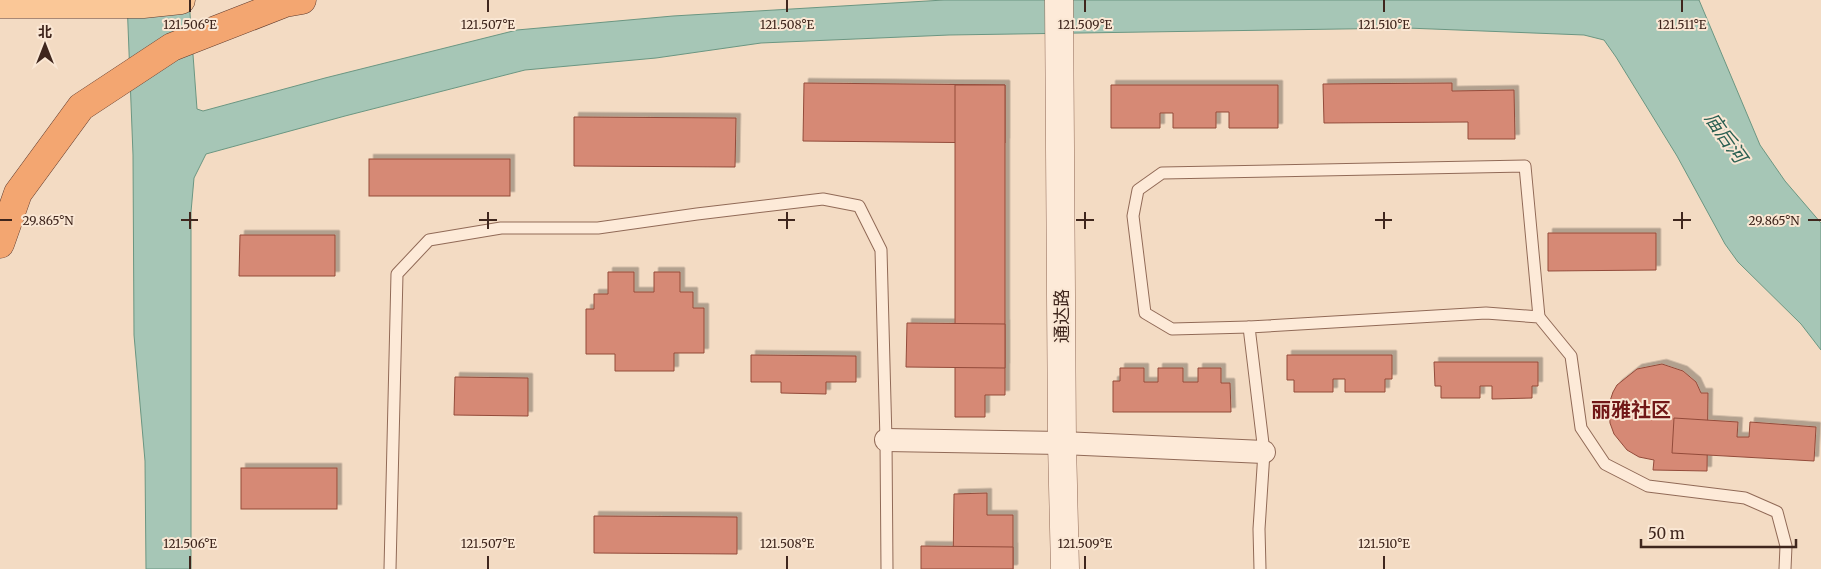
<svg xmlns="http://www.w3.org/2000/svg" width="1821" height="569" font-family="Merriweather,'Noto Sans SC',serif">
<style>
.water{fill:#a6c6b6;stroke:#6b9682}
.building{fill:#d68975;stroke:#934b3a;filter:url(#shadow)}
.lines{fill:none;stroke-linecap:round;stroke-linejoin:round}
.service-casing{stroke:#916a57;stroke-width:13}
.minor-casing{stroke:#916a57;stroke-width:24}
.tertiary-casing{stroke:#916a57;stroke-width:29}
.primary-casing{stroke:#5e392c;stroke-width:29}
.trunk-casing{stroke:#5e392c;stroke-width:29}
.service{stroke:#fdead8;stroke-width:11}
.minor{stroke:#fdead8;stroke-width:22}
.tertiary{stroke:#fdead8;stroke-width:28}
.primary{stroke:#fac797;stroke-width:28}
.trunk{stroke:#f3a671;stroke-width:28}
.ticks{fill:none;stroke:#3f261d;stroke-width:2}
.labels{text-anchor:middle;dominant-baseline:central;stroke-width:4;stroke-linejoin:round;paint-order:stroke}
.street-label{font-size:18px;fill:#3f261d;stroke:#fae7d4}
.water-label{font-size:19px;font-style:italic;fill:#2b6052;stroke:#fae7d4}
.quarter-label{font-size:20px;font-weight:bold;fill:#711717;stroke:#fae7d4}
.ticks-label{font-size:12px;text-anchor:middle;fill:#3f261d;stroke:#fae7d4;stroke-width:4;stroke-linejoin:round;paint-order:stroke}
</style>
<defs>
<filter id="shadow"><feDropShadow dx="4.5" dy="-4.5" stdDeviation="0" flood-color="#0004"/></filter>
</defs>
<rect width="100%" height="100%" fill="#f3dbc3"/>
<!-- water -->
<polygon class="water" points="127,0 189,0 197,109 203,111 325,78 517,30 673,16 944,0 1699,0 1760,145 1785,181 1821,223 1821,350 1801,324 1738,262 1725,244 1677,156 1616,57 1604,40 1584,35 1407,28 949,35 761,43 656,58 525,70 345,116 206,154 194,178 191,212 191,569 146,569 145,461 134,335 133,155"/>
<!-- building -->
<g class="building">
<polygon points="804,83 1005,85 1005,143 803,141"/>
<polygon points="1452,83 1452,91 1514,90 1515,139 1468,139 1468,122 1324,123 1323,84"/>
<polygon points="955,85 1005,85 1005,395 985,395 985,417 955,417"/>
<polygon points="1111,85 1278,85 1278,128 1229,128 1229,112 1216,112 1216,128 1173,128 1173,113 1160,113 1160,128 1111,128"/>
<polygon points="574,117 736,118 735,167 574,166"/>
<rect x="369" y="159" width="141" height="37"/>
<polygon points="1548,233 1656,233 1656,270 1548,271"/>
<polygon points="240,235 335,235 335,276 239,276"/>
<polygon points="608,272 634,272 634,292 654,292 654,272 680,272 680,292 693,292 693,308 704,308 704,353 674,353 674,371 615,371 615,354 586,354 586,309 594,309 594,294 608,294"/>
<polygon points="907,323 1005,324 1005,368 906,367"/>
<polygon points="751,355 856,356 856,382 826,382 826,394 781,393 781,382 751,382"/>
<polygon points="1287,355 1392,355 1392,379 1385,379 1385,392 1345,392 1345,379 1333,379 1333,392 1294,392 1294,380 1287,380"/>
<polygon points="1434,362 1538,362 1538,386 1532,386 1532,398 1492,399 1492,386 1480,386 1480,398 1441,398 1441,386 1435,386"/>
<polygon points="1662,364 1683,371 1696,382 1701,393 1708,393 1707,471 1653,470 1654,460 1639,457 1627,450 1614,434 1610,423 1609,404 1613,392 1617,385 1637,369"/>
<polygon points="1120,368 1144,368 1144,382 1158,382 1158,368 1183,368 1183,382 1198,382 1198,368 1221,368 1221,383 1230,383 1231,412 1113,412 1113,381 1120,381"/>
<polygon points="455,377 528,378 528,416 454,415"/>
<polygon points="1674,418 1738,422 1737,437 1749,437 1750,422 1816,427 1814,461 1672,453"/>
<rect x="241" y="468" width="96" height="41"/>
<polygon points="987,493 987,515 1013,515 1013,569 953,569 954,494"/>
<polygon points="594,516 737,517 737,554 594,553"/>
<polygon points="921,546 1013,547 1013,569 921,569"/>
</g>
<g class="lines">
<defs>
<g id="service">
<polyline points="1249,327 1172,329 1145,313 1133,216 1138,190 1162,173 1525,166 1539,317"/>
<polyline points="390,569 397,274 429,240 501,228 598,228 697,214 823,199 859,206 881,250 886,440 887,569"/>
<polyline points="1260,569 1259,529 1264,452 1249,327 1486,313 1539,317 1571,356 1581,428 1605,464 1648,486 1745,498 1777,512 1786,546 1785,569"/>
</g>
<polyline id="minor" points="886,440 1062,443 1264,452"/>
<polyline id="tertiary" points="1059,0 1062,443 1065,569"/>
<polyline id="primary" points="0,4 143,4 181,0"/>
<polyline id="trunk" points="0,244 18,193 81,107 172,47 285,3 302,0"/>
</defs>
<!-- service casing -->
<use href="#service" class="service-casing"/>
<!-- minor casing -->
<use href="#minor" class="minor-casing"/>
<!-- tertiary casing -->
<use href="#tertiary" class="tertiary-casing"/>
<!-- primary casing -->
<use href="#primary" class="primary-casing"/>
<!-- trunk casing -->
<use href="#trunk" class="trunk-casing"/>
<!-- service -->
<use href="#service" class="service"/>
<!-- minor -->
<use href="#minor" class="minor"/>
<!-- tertiary -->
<use href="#tertiary" class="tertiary"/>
<!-- primary -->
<use href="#primary" class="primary"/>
<!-- trunk -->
<use href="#trunk" class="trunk"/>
</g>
<!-- ticks -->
<path class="ticks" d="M 190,0 L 190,12M 488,0 L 488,12M 787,0 L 787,12M 1085,0 L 1085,12M 1384,0 L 1384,12M 1682,0 L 1682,12M 190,212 L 190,229M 488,212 L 488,229M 787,212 L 787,229M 1085,212 L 1085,229M 1384,212 L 1384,229M 1682,212 L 1682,229M 0,220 L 12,220M 181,220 L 198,220M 479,220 L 497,220M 778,220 L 795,220M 1076,220 L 1094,220M 1375,220 L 1392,220M 1673,220 L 1691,220M 1808,220 L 1821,220M 190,556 L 190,569M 488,556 L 488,569M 787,556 L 787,569M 1085,556 L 1085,569M 1384,556 L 1384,569"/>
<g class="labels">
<!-- street labels -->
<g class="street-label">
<text transform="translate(1061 316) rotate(-90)">通达路</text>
</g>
<!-- water labels -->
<g class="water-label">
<text transform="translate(1726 137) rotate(55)">庙后河</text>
</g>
<!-- quarter labels -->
<g class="quarter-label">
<text x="1631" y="409">丽雅社区</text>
</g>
</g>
<g class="ticks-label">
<text x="190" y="29">121.506°E</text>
<text x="488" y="29">121.507°E</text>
<text x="787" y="29">121.508°E</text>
<text x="1085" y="29">121.509°E</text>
<text x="1384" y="29">121.510°E</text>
<text x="1682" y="29">121.511°E</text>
<text x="48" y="225">29.865°N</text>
<text x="1774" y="225">29.865°N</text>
<text x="190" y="548">121.506°E</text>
<text x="488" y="548">121.507°E</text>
<text x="787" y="548">121.508°E</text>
<text x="1085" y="548">121.509°E</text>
<text x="1384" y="548">121.510°E</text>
</g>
<!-- north arrow -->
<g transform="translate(45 45)" stroke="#fae7d4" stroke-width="4" paint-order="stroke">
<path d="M0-4L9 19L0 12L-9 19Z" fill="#3f261d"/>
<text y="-8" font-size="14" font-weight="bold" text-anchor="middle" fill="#3f261d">北</text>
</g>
<!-- scale -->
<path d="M1641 539v8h155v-8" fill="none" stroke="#3f261d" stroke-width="2.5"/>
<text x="1648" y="539" font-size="15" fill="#3f261d" stroke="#fae7d4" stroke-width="4" paint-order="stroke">50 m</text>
</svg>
